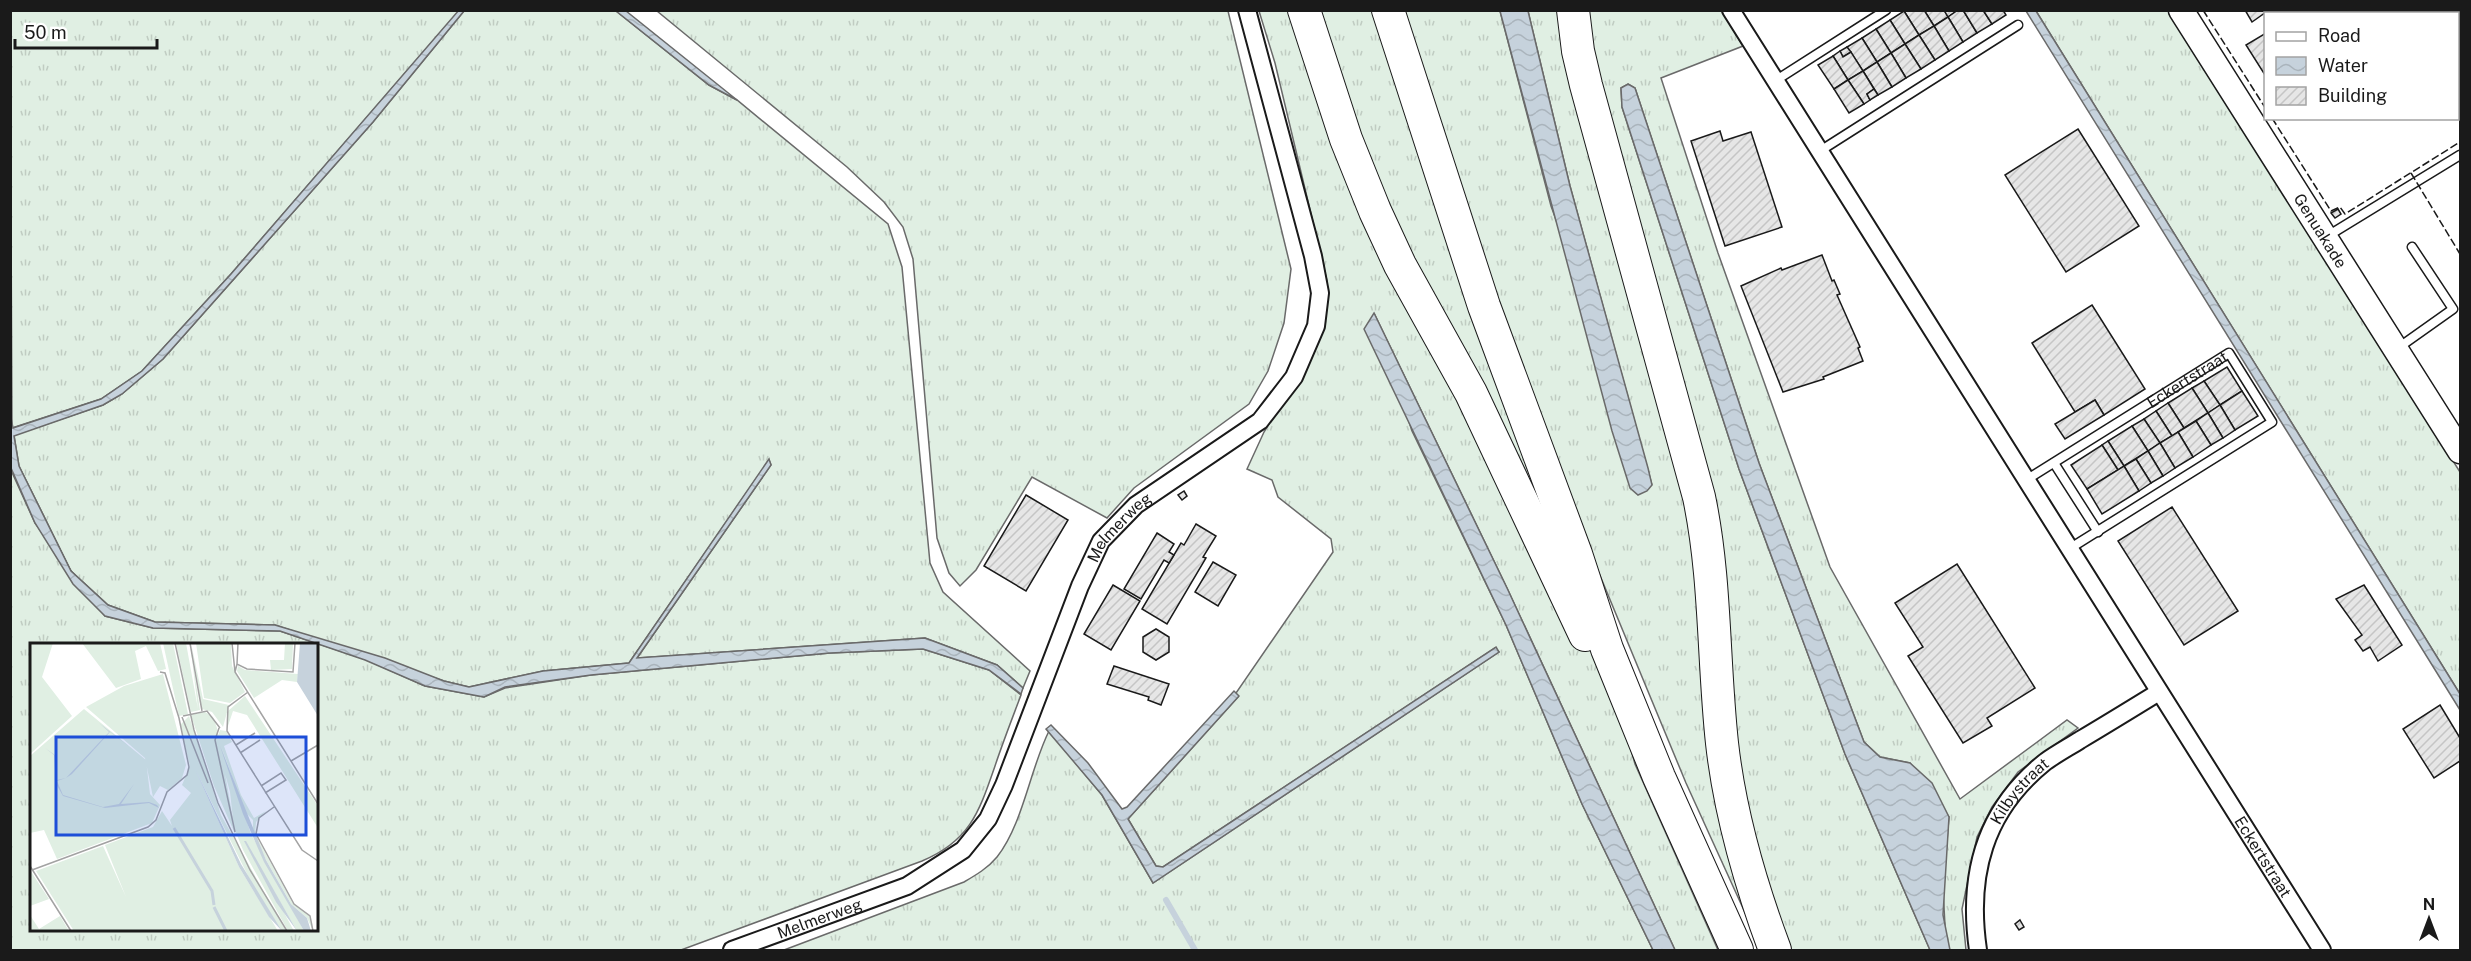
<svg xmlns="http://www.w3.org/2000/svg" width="2471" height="961" font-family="'Public Sans',sans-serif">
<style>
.grass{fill:url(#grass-tufts);stroke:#6a6a6a;stroke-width:1.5;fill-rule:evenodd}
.water{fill:url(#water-waves);stroke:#6a6a6a;stroke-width:1.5}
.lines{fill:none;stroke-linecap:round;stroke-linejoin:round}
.stream{stroke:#c6d2dc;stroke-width:6}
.building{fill:url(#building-hatch);stroke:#1a1a1a;stroke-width:1.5}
.lane-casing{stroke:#1a1a1a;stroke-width:11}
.street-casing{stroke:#1a1a1a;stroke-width:20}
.secondary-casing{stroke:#1a1a1a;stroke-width:27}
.highway-casing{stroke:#1a1a1a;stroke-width:34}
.lane{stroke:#fff;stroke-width:8}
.street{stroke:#fff;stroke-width:16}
.secondary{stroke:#fff;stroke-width:24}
.highway{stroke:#fff;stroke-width:32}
.fence{stroke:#1a1a1a;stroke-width:1.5;stroke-dasharray:8 3;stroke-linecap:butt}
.labels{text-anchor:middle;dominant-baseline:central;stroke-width:4.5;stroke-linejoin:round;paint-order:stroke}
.street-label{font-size:16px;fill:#1a1a1a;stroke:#fff}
.inset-river{fill:none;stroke:#c6d2dc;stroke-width:3}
.inset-road{fill:none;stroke:#a3a3a3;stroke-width:1.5}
.view{fill:#1d4ed8;fill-opacity:0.15;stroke:#1d4ed8;stroke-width:3}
.inset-edge{fill:none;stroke:#1a1a1a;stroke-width:3}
</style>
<defs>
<pattern id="grass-tufts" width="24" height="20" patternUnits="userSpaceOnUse" patternTransform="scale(1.5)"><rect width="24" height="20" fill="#e0efe3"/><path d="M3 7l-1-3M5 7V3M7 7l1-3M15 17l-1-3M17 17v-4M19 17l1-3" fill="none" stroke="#c0ccc2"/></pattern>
<pattern id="water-waves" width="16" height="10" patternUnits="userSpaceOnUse" patternTransform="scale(1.5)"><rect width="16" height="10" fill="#c6d2dc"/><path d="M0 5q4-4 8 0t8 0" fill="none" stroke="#aab4bc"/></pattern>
<pattern id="building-hatch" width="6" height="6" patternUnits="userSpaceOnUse" patternTransform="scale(1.5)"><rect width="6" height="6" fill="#e6e6e6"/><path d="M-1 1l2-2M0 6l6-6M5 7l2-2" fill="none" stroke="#c5c5c5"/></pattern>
</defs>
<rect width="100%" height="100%" fill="#fff"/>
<!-- grass -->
<g class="grass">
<polygon points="10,11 459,11 231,274 142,371 101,399 12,428"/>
<polygon points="464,11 616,11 709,85 737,100 888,224 902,267 930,563 943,592 1030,671 1023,688 997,665 925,638 637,658 771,465 769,460 629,663 543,671 469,687 444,681 275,625 155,622 108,605 71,571 19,466 14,435 103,405 122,394 163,359 373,122"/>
<polygon points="657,11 1228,11 1291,269 1284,323 1268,371 1249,404 1134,488 1107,518 1032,477 976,570 960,586 949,573 937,538 913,259 903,227 884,202 847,167"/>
<path d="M 1259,11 L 1377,11 L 1608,668 L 1635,764 L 1718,950 L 1675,950 L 1507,588 L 1374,313 L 1412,431 L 1506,625 L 1582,804 L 1653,950 L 784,950 L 964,882 C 976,875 988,868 997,857 C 1023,824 1030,769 1049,731 L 1102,795 L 1153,883 L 1499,652 L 1495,648 L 1163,867 L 1156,866 L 1128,819 L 1238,697 L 1236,693 L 1333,552 L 1331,539 L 1278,497 L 1272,480 L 1247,469 L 1264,432 L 1316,347 L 1325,322 L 1327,281 L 1275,63 Z"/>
<polygon points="1405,11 1500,11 1551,206 1652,485 1570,186 1528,11 1566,11 1701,529 1762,950 1686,783 1560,479 1449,165"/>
<polygon points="1579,11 1722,11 1743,46 1661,78 1718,253 1830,567 1960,799 2067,720 2078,728 2018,772 1992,807 1977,837 1962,909 1966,950 1950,950 1946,944 1943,889 1949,817 1910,763 1880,757 1864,742 1759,463 1635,88 1628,84 1621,88 1622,107 1739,469 1845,754 1930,950 1782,950 1732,770 1724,594"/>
<polygon points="2036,11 2170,11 2460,472 2460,694"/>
<path d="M 10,468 L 35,523 L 105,616 L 153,628 L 280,631 L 367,660 L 425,686 L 484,697 L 505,688 L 591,675 L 830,653 L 923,649 L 989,670 L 1021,695 C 1012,719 1003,742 995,766 C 979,812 970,841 922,861 L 681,950 L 11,950 ZM 32,644 L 316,644 L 316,930 L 32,930 Z"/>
</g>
<!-- water -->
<g class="water">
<polygon points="459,10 464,11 373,122 163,359 122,394 103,405 14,436 19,466 71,571 108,605 155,622 275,625 385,658 444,681 469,687 543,671 629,663 769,459 771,465 637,658 925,638 997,665 1023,688 1021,694 989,670 923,649 830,653 591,675 505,687 484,697 425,686 365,660 280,631 153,628 105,616 73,584 35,523 11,468 11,418 13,428 101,399 142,371 231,274"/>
<polygon points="616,11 626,11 737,100 709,85"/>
<polygon points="1500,11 1528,11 1570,186 1648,468 1652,485 1647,491 1638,495 1630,488 1612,431"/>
<polygon points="2026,11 2036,11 2460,694 2460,710"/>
<polygon points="1628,84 1635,88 1759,463 1864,742 1880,757 1910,763 1932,783 1949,817 1943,915 1950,950 1930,950 1845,754 1739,469 1622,107 1621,88"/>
<polygon points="1374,313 1507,588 1675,950 1653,950 1582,804 1506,625 1364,329"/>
<polygon points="1496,647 1499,652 1153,883 1102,795 1046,729 1051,725 1088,763 1122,809 1127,807 1234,691 1239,696 1128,819 1156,866 1163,867"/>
</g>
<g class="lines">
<!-- stream -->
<polyline class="stream" points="1166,900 1195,950"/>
</g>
<!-- building -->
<g class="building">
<polygon points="1924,10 1944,10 1948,17 1934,26"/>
<polygon points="1924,10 1934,26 1919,35 1904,11"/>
<polygon points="1944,10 1958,10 1948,17"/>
<polygon points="1958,10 1963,10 1977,33 1963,42 1948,17"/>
<polygon points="1963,10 1983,10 1992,24 1977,33"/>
<polygon points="1983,10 2003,10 2006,15 1992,24"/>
<polygon points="2245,10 2269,10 2252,22"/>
<polygon points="2278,10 2368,10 2363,14 2280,14"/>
<polygon points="1904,11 1919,35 1905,44 1890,20"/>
<polygon points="1948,17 1963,42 1949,51 1934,26"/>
<polygon points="1890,20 1905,44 1891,53 1876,29"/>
<polygon points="1934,26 1949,51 1935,60 1919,35"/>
<polygon points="1876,29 1891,53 1877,62 1862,38"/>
<polygon points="2266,33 2266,75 2265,75 2246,45"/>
<polygon points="1919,35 1935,60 1921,69 1905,44"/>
<polygon points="1862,38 1877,62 1863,71 1847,47"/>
<polygon points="1905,44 1921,69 1906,78 1891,53"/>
<polygon points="1847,47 1851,52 1843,57 1840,51"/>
<polygon points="1840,51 1843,57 1851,52 1863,71 1848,80 1833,56"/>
<polygon points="1891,53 1906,78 1892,87 1877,62"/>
<polygon points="1833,56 1848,80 1834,89 1818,65"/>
<polygon points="1877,62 1892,87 1878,95 1863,71"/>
<polygon points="1863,71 1874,89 1867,94 1870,100 1864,104 1848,80"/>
<polygon points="1848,80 1864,104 1849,113 1834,89"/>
<polygon points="1874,89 1878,95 1870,100 1867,94"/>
<polygon points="2078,129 2139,226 2066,272 2005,175"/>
<polygon points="1720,131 1723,141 1751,132 1782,227 1725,246 1691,141"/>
<polygon points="2338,209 2341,214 2335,218 2331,213"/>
<polygon points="1822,255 1832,281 1834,280 1840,294 1837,295 1860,347 1858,348 1863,361 1823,377 1824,379 1783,392 1741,286 1781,268 1782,270"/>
<polygon points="2092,305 2145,389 2104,415 2095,400 2075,412 2032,343"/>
<polygon points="2227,367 2242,391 2220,405 2204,381"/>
<polygon points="2204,381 2220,405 2208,413 2192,388"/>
<polygon points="2192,388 2208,413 2184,428 2168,403"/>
<polygon points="2242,391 2258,416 2235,430 2220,405"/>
<polygon points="2095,400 2104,415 2065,439 2055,424"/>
<polygon points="2168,403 2184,428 2172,436 2156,411"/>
<polygon points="2220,405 2235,430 2223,438 2208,413"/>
<polygon points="2156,411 2172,436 2160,443 2144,419"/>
<polygon points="2208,413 2223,438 2211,445 2196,421"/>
<polygon points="2144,419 2160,443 2148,451 2132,426"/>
<polygon points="2196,421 2211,445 2193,457 2178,432"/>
<polygon points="2132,426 2148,451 2124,466 2108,441"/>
<polygon points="2178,432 2193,457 2175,468 2160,443"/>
<polygon points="2108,441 2124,466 2118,470 2102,445"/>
<polygon points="2160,443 2175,468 2163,476 2148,451"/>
<polygon points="2102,445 2118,470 2087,489 2071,465"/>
<polygon points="2148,451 2163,476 2151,483 2136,459"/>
<polygon points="2136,459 2151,483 2139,491 2124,466"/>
<polygon points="2124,466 2139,491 2102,514 2087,489"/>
<polygon points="1184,491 1187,496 1182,500 1178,495"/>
<polygon points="1026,495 1068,520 1026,591 984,566"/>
<polygon points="2172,507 2238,611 2184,645 2118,541"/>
<polygon points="1196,524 1216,536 1203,557 1206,558 1167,624 1142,609 1181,543 1184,545"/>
<polygon points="1157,533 1174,544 1169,552 1174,555 1169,563 1164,560 1141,599 1124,589"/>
<polygon points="1213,562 1236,575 1218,606 1195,592"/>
<polygon points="1957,564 2035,688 1987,718 1992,726 1963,743 1908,656 1923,647 1895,603"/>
<polygon points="1113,585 1140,601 1111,650 1084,634"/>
<polygon points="2364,585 2402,645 2378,661 2370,647 2363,651 2355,640 2362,635 2336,599"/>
<polygon points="1156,629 1169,637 1169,652 1156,660 1143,652 1143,637"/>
<polygon points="1114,666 1169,684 1161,705 1148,700 1149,697 1107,684"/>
<polygon points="2440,705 2460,738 2460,761 2434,778 2403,729"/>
<polygon points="2020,920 2024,927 2019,930 2015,924"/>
</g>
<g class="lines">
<defs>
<g id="lane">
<polyline points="1775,81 1886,10"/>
<polyline points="1820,151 2018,25"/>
<polyline points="2326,237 2460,155"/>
<polyline points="2398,348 2453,309 2412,247"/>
<polyline points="2054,463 2098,532"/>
<path id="s1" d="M 2026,480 L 2229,353 L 2272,422 L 2069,549"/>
</g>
<g id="street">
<path id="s2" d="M 1731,10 L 2322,950"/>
<path id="s3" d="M 732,950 L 907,886 L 963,850 L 988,819 L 1004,785 L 1080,586 L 1101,541 L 1136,505 L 1260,421 L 1294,377 L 1316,326 L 1320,293 L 1313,256 L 1247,10"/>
<path id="s4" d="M 1978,950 C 1967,875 1984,811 2045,762 C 2056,754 2069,747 2080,740 C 2107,724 2133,708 2159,692"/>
</g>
<g id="secondary">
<path id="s5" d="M 2181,10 L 2460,451"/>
</g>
<g id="highway">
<polyline points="1304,10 1346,139 1375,211 1400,265 1471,393 1585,635"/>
<polyline points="1388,10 1484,306 1576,554 1607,649 1659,777 1737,950"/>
<path d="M 1573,10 L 1578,51 L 1586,85 L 1699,497 C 1716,578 1713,660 1722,743 C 1730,815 1750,883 1775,950"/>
</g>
</defs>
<!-- lane casing -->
<use href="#lane" class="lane-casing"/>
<!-- street casing -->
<use href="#street" class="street-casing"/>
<!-- secondary casing -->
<use href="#secondary" class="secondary-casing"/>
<!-- highway casing -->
<use href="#highway" class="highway-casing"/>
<!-- lane -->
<use href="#lane" class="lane"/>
<!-- street -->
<use href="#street" class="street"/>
<!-- secondary -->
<use href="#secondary" class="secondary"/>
<!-- highway -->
<use href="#highway" class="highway"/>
<!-- fence -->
<g class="fence">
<polyline points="2203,10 2266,109"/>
<polyline points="2272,118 2331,211 2340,207 2345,214 2460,142"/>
<polyline points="2411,173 2460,254"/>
</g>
</g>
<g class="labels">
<!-- street labels -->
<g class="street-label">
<text stroke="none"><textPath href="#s5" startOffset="261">Genuakade</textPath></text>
<text stroke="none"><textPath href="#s1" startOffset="190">Eckertstraat</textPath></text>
<text stroke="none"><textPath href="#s3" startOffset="615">Melmerweg</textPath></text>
<text stroke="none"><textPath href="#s4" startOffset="171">Kilbystraat</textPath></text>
<text stroke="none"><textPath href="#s2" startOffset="1000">Eckertstraat</textPath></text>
<text stroke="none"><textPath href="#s3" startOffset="93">Melmerweg</textPath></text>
</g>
</g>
<!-- overview -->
<g transform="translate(30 643)">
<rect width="288" height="288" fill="#fff"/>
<path d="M 0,0 L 23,0 L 12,34 L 42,73 L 0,111 ZM 52,0 L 130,0 L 136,26 L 128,28 L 116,3 L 105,8 L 111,36 L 86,45 ZM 133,0 L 143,0 L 158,71 L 149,73 ZM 146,0 L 156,0 L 168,66 L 160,0 L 170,67 L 161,69 ZM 161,0 L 173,56 L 199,62 L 193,84 L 182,69 L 172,66 ZM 166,0 L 201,0 L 202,23 L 215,49 L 200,60 L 174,55 ZM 255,0 L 263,0 L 262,26 L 241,27 L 240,17 L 254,17 ZM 208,23 L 215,27 L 268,31 L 267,39 L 252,37 L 224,55 L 207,28 ZM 133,31 L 156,122 L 152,135 L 138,147 L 130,143 L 123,154 L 115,115 L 56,64 L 94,43 ZM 215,53 L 288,163 L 288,185 L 217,72 L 203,68 L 197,86 L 198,68 ZM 54,66 L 116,117 L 120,151 L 130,162 L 122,180 L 27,216 L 14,187 L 0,190 L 0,113 ZM 175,69 L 183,74 L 187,85 L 206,193 L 184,143 L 161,72 ZM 159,73 L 191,172 L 256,288 L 252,288 L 224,245 L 165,126 L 209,224 L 248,288 L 44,288 L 6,228 L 73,203 L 96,254 L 75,202 L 123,184 L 132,168 L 142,183 L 140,177 L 161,150 L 152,142 L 160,123 L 150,82 ZM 190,87 L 196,88 L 202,99 L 194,103 L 211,152 L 224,175 L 236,168 L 226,179 L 225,191 L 262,259 L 279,273 L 283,288 L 277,275 L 261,261 L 236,217 L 223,190 L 223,177 L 215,169 L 191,103 L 221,191 L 274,288 L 267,288 L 215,198 L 264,288 L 258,288 L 213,207 L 204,185 L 200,149 L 186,98 ZM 0,227 L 19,256 L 0,263 ZM 0,272 L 9,286 L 30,273 L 39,288 L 0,288 Z" fill="#e0efe3"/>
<path d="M 270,0 L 288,0 L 288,73 L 267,39 ZM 69,80 L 100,104 L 80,89 L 42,131 L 36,135 L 27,138 L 33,152 L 73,164 L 89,161 L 104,141 L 91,161 L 119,159 L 127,162 L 129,165 L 119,160 L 75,165 L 33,153 L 26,141 L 24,112 L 15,105 L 25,112 L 27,137 L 36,135 L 79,89 ZM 190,103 L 236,217 L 261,261 L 277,275 L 281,288 L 274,288 L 234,219 L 213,171 ZM 165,126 L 211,221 L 252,288 L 239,274 L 209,224 ZM 214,198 L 216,198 L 267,288 L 246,259 Z" fill="#c6d2dc"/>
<path class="inset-river" d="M 144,185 L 182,248 L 184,262M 184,264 L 196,288"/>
<path class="inset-road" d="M 145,0 L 164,87 L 188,160 L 220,227 L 257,288M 160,0 L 172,68M 202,0 L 205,29 L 288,161M 207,21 L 208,0M 205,29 L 207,21 L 217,26 L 263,29 L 265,0M 218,49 L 198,64 L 197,88 L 272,207 L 288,218M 153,73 L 177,68 L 190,85M 152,74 L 178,140M 189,85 L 185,97 L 205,189M 206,102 L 225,90M 210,110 L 230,97M 261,118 L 288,102M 231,143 L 251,130 L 256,137 L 235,150M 244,164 L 229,175 L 226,191 L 264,261 L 280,273 L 283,288M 0,223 L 41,288M 2,227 L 118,184 L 126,177 L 137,149 L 157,132 L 159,124 L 149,75 L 135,30 L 130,29"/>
<path class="view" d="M 26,94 L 276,94 L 276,192 L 26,192 Z"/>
<rect width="288" height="288" class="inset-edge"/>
</g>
<!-- border -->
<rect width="2471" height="961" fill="none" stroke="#1a1a1a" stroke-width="24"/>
<!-- legend -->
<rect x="2264" y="12" width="195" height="108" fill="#ffffff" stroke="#a3a3a3" stroke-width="1.5"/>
<rect x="2276" y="32" width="30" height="9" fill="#ffffff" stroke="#a3a3a3" stroke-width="1.5"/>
<text x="2318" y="42" font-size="18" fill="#1a1a1a">Road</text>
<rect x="2276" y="57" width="30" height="18" fill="url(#water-waves)" stroke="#a3a3a3" stroke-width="1.5"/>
<text x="2318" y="72" font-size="18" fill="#1a1a1a">Water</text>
<rect x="2276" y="87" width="30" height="18" fill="url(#building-hatch)" stroke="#a3a3a3" stroke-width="1.5"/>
<text x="2318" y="102" font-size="18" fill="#1a1a1a">Building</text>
<!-- north arrow -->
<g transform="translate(2429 919)" stroke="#ffffff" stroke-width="4.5" paint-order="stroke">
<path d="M0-4.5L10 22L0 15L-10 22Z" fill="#1a1a1a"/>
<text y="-9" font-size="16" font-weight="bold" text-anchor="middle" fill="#1a1a1a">N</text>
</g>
<!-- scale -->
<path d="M15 39v9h142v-9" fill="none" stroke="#1a1a1a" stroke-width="3"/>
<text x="24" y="39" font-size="18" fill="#1a1a1a" stroke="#ffffff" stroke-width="4.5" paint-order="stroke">50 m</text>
</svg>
